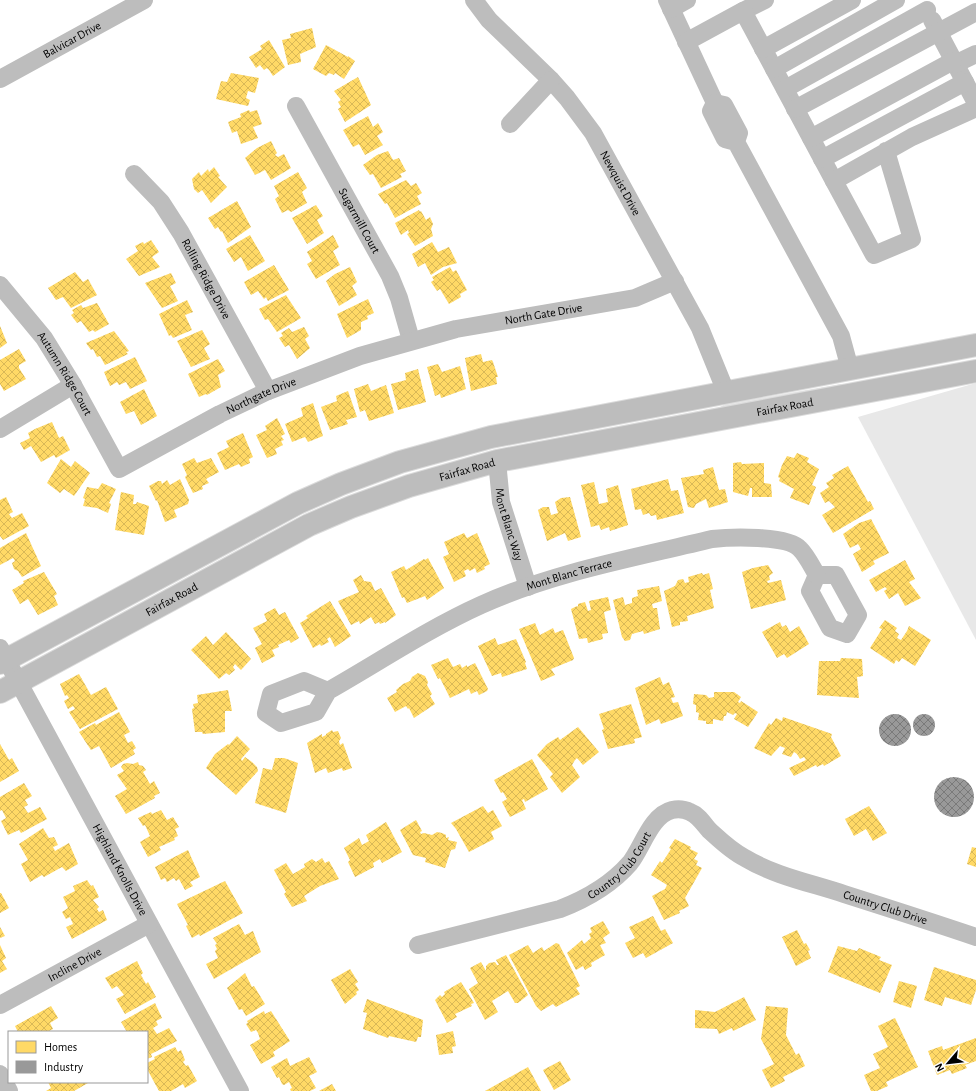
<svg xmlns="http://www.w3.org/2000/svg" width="976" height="1091" font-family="'Alegreya Sans',sans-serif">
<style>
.grass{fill:#e8e8e8}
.homes{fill:url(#homes-cross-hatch)}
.industry{fill:url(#industry-cross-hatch)}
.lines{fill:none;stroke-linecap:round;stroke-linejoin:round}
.major-casing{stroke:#dbdbdb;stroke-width:24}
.minor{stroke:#bdbdbd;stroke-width:18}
.major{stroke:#bdbdbd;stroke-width:22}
.labels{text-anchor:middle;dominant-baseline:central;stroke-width:4;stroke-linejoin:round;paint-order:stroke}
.street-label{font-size:12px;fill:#000;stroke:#fff}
</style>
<defs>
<pattern id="homes-cross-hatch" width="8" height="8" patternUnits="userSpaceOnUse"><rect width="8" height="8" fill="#ffd966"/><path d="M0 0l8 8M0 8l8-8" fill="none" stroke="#d9b857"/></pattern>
<pattern id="industry-cross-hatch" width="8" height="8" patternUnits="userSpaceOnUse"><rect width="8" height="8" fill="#999"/><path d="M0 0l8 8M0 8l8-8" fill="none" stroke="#7a7a7a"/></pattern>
</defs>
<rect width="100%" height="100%" fill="#fff"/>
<!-- grass -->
<g class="grass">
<polygon points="976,383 976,640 858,417"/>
<polygon points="841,384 844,385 714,411 725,404"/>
</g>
<!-- homes -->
<g class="homes">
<polygon points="312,28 316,47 300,54 301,62 288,65 282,40 291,38 290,34"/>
<polygon points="269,40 285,67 273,76 269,70 267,68 264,70 260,65 256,68 249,57 262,49 260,46"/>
<polygon points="326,45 348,57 348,56 355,61 344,79 335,73 334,75 329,73 326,76 313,69"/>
<polygon points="231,73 259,78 255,93 248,91 246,98 250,100 248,106 216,99 221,81 227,82"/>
<polygon points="358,77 371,105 345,122 338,109 341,107 338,102 341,100 334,91"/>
<polygon points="249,110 250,112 257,110 262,124 253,127 258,138 241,144 237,131 232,133 228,122 241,117 240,114"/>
<polygon points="368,116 373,127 378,123 383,132 377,136 383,145 365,155 359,144 353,147 343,130"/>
<polygon points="271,141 277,153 275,155 278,157 284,154 291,168 271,180 265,170 255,175 245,158 257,148"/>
<polygon points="388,151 393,160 399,158 406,171 400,174 402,177 381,188 373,174 370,175 363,165 377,155"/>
<polygon points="214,167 220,176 218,177 227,187 211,203 202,190 198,193 194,189 192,179 199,172 201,176 208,169 209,172"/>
<polygon points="298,172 307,188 302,192 307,203 291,212 288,210 282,213 275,199 279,196 274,186"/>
<polygon points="406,180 411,186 416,183 422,193 417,196 421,204 395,218 387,203 385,204 378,194"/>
<polygon points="237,201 251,227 228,243 222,231 221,232 218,227 215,229 208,218"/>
<polygon points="316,205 323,216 317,220 324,233 307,244 292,218"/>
<polygon points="419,210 420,212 421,211 426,220 430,217 433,224 431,229 433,236 415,246 407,234 409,233 408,230 401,235 395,223"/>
<polygon points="250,235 265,261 248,271 241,257 234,262 226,249"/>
<polygon points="333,235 339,247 333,251 340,265 316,279 307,264 312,261 307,252"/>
<polygon points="151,240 159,252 152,257 160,267 139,276 126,259 138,251 135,246 143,242 144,244"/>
<polygon points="432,242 438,252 449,247 457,263 443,267 431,275 425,263 418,267 412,254"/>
<polygon points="274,265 289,290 268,301 266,297 264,299 258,291 251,295 244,282"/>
<polygon points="350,267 357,282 352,286 357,295 339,306 326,281 335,274"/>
<polygon points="450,267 453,272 456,270 467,290 460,294 461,297 449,304 440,289 437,291 431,282 434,280 432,277"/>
<polygon points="75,272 83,282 88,279 97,295 71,308 63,297 56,300 48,288"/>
<polygon points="171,273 176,283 170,286 178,301 162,308 145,283"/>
<polygon points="286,295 301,318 277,332 268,319 265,320 259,309"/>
<polygon points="368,299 374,313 367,316 368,319 361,322 361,330 347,338 337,314"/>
<polygon points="187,300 193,312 185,315 192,330 173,338 171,335 169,336 159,314"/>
<polygon points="97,303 109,324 95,332 93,330 89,332 81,321 77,323 71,315 74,313 72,310 81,305 83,308"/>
<polygon points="0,326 7,343 0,348"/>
<polygon points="304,327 309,336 305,339 310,348 297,359 289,345 285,347 279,338 283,336 281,333 289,328 292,332"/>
<polygon points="202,330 210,344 204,348 210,359 191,367 177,341"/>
<polygon points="114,331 129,351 126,352 128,354 105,365 100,356 97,357 93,349 91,350 86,343"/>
<polygon points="19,349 26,361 19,365 19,368 26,379 4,391 0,384 0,360"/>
<polygon points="481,354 483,362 492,360 493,362 498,377 496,377 497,384 471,391 465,358"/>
<polygon points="135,357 147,381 130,389 126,382 119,385 117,382 110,386 104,372"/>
<polygon points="218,359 225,371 218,375 221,387 207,395 206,394 199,397 188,374"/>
<polygon points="438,364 442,372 460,366 466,389 441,398 440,394 435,396 427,367"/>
<polygon points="418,369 426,402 398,410 391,384 406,380 405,373"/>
<polygon points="368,384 371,391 386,385 394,413 369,421 365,410 360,412 354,389"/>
<polygon points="144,389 157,416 141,425 134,411 126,414 120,402"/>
<polygon points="348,391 357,417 346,420 348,424 330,430 321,407 337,401 336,396"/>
<polygon points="313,403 323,436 308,442 305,437 292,442 285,424 303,416 301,408"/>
<polygon points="277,418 285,434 281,436 284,440 281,441 283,445 275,449 277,454 267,458 256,435 267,430 265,426"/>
<polygon points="52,422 59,438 63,436 70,450 56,458 54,455 41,462 31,446 24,450 20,443 30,438 28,433 35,429"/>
<polygon points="243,433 253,457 249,459 250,463 241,467 239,464 225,470 217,453 229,447 226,441"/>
<polygon points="797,453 809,458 807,462 819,469 812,485 816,487 809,505 790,498 794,489 779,481 780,478 778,477 782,465 787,456 794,458"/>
<polygon points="194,458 197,463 211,458 219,472 206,479 209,483 202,486 203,489 193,493 185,477 187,475 182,464"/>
<polygon points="61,459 71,467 75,461 90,473 74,496 64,489 60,493 47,483"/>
<polygon points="741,462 742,464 764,463 764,483 771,484 772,497 752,497 752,488 750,488 748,496 733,492 733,463"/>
<polygon points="848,466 868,502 870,501 874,509 833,533 822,515 835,507 829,501 825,503 820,493 829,487 826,483 834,478 832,475"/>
<polygon points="713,467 719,490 725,489 728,502 709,508 706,499 696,504 694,508 688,507 681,478 704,474 703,470"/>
<polygon points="180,479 189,500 188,504 174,510 177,517 165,522 157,500 156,501 149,486 158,481 161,481 162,484 167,480 170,485"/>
<polygon points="668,479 671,491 678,490 684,513 657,520 656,515 651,516 649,513 643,515 641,509 635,510 631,489"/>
<polygon points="594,482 599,504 608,502 606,489 618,485 628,525 610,531 609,527 601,530 599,525 591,527 581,485"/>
<polygon points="102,483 116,489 109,503 111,504 108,513 97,508 83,506 85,499 83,498 87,487 98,489"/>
<polygon points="121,492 134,495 133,504 136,504 137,502 149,506 144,535 115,530"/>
<polygon points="6,497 13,512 9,514 12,518 22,513 29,526 3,540 0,536 0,500"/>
<polygon points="570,497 581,537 568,541 565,533 547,541 538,510 543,507 549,507 551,515 558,513 555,502 561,498"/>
<polygon points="871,519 889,553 873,561 875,564 862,572 853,554 861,549 858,544 850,548 843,534 859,523"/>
<polygon points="26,533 41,566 22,577 18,571 14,569 12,563 15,561 13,558 0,565 0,548"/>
<polygon points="464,533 467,538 477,533 490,564 484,567 485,569 477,573 475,568 470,571 468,569 464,571 466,576 454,582 443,557 449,554 444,542"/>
<polygon points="428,558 444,588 427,600 425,596 407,603 404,597 402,598 391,572 404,566 406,570 424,559 425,560"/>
<polygon points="905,560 915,579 909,582 921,598 905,606 898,593 889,599 884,591 887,589 885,587 876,592 869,580"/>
<polygon points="768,565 773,573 769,576 770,580 767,581 768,583 781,580 786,600 751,609 742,572 753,568"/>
<polygon points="44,572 57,594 54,596 58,605 38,615 28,599 20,604 12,590 24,583 23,581"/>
<polygon points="702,573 703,575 709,573 713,589 710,590 714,608 687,616 688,621 680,622 680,625 672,627 664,591 675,586 678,580 683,579 685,583 689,582 688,577"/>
<polygon points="361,575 364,581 371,582 375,591 381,588 396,615 385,623 385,622 380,624 379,622 375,624 371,617 360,624 359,621 351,625 338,601 359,592 353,580"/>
<polygon points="659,586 662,601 652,604 653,608 657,608 660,629 644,634 643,631 632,634 630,640 625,641 622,637 613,600 623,597 625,605 632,603 632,598 638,596 637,590"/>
<polygon points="608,597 611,610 604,612 608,633 602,634 603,639 588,643 587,638 579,639 571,609 577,606 578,607 578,604 585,602 588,611 591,610 589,601"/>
<polygon points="330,601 351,636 335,647 330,637 327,639 329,642 321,646 320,644 313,648 300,623 308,618 306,616"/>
<polygon points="275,608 279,615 285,612 299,638 291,643 289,640 278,645 279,647 272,650 275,656 262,663 255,648 262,644 253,628 267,621 264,614"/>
<polygon points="885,620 897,628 895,631 899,634 897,638 901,640 907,631 909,626 931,640 915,666 902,658 899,662 896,660 894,664 870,648 882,629 879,628"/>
<polygon points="780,622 782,627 786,625 790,632 799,626 809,644 787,658 784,654 777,658 762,632"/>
<polygon points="535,623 540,635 553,628 555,633 563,630 574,658 573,660 551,669 555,675 541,681 519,629"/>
<polygon points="226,632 251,659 241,670 235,664 233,667 235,670 229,675 226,673 219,679 191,650 206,636 213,645"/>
<polygon points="495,638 498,645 516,639 526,662 525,663 527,669 502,677 501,673 492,676 478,646"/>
<polygon points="448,658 453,667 460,664 462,668 467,665 467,667 475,663 488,689 487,691 479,695 477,691 471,694 469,689 450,698 440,678 438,679 431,665"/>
<polygon points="841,658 862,659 863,676 857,677 859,698 817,695 819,661 840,661"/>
<polygon points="418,673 425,676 428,682 427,685 432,694 430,696 435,704 414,718 409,708 408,709 406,706 395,712 387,698 397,692 396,690 403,684 410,681 412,677"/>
<polygon points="79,674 91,695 106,687 118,709 80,729 69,712 75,709 73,706 68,709 64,701 69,698 67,695 65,696 60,684"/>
<polygon points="660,677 663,685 669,682 675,697 671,698 673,703 678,702 683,716 661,724 659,719 646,725 635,688"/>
<polygon points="228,690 232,711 225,711 225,732 203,734 202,732 195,732 192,709 194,708 193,704 198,703 197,695"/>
<polygon points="714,692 734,692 741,697 738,702 740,703 741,701 758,712 748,727 734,719 737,714 735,713 733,715 727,712 726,716 724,716 723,721 713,719 713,724 706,724 706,721 698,720 699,713 696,712 696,705 693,704 694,694 706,695 709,698 714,697"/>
<polygon points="631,704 642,737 634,739 635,743 608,749 602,730 604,729 599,714"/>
<polygon points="119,712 130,732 124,735 128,743 132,741 136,748 133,750 135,754 111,768 99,746 91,750 79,732 95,723 96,725"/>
<polygon points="783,717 832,734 831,737 841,756 824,766 823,764 817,767 816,765 794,776 789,768 806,760 804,757 800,759 797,754 794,752 791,757 782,754 785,748 780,746 771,756 754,748 769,723 771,725 776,718 782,721"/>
<polygon points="578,727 599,752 583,765 577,758 575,760 572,765 580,777 562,793 550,777 553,774 537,755 547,744 558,737 560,740"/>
<polygon points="332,730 333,732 338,731 341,738 339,741 340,745 343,743 352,768 343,771 342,768 328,773 326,768 315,773 307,743 322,734 322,737 326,735 326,734"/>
<polygon points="237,736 250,749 241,759 242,761 245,757 252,762 257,767 258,771 236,795 206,768 215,754 228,744 229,745"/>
<polygon points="0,744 9,760 12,758 19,771 0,782"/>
<polygon points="275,758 284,758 298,763 286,813 255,803 263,768 272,770"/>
<polygon points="532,759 548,789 525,802 524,799 522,800 526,809 510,817 502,802 507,799 503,792 501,793 494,780"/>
<polygon points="138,762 139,765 143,766 146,770 143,772 150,784 154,781 160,793 154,796 155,798 126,814 115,796 127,789 117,775 124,771 121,767 123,764 127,763 133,764"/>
<polygon points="24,783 32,796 25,800 28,805 24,807 28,813 40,807 47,819 21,833 19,830 8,835 1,821 6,818 2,810 0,811 0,797"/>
<polygon points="483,806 488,813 493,810 502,826 491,832 494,839 469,852 456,829 451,823"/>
<polygon points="869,806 887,833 873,841 866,829 854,836 845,819"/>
<polygon points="161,810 167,820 173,817 179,827 175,829 178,836 174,838 175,840 159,847 161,850 148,857 140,842 150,836 145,825 143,826 138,818 151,812 152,814"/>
<polygon points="416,820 422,831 420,832 421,834 424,833 432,835 437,832 442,833 446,835 446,838 449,837 448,840 457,842 455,849 451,850 445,868 425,862 426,858 413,855 400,830"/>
<polygon points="386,822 402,852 382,863 380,859 373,863 374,867 355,877 348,862 350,860 344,848 359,838 362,845 369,841 366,835"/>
<polygon points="43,828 49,838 54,837 58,845 53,847 55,851 69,843 78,864 66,871 62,867 44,877 42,875 30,882 21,864 28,860 19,844"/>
<polygon points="675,839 691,847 690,849 698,853 694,859 698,861 696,865 702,868 685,898 689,906 679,911 680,913 664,920 652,896 665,889 667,885 651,875 660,861 662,863 671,849 669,848"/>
<polygon points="972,847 976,848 976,867 967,864"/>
<polygon points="188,850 200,877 190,882 193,886 185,890 179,879 176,881 174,878 167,882 165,878 161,880 155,867"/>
<polygon points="322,858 325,863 329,861 339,879 320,886 304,896 307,901 292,907 284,894 286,892 274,870 286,863 293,874 305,867 304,864 312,859 316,862"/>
<polygon points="87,880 91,886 93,885 99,897 93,900 99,907 97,909 99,912 103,910 107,920 72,939 66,927 73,924 70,917 66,919 62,912 68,908 63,897 75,891 73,886"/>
<polygon points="225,881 243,913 200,936 199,934 192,938 186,926 188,925 177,904"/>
<polygon points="0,893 1,893 9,908 0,913"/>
<polygon points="653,916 661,931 665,929 673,943 646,958 643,953 633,958 625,943 635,938 629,927"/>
<polygon points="603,921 610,933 603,938 606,943 600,945 605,955 591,963 592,966 585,970 583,966 576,970 567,953 582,940 584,944 591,938 589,934 592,932 590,928"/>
<polygon points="239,924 245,935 253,931 261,952 214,979 206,964 218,958 215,951 217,949 215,945 217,944 213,938"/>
<polygon points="0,927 5,936 0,938"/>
<polygon points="797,930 804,944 806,943 810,950 808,951 811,958 796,966 782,937"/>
<polygon points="556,943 559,944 580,986 576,988 580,994 556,1007 553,1004 541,1011 536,1006 509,955 528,945 533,953 542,947 544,951"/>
<polygon points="0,945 6,958 2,961 7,969 0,973"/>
<polygon points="838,946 857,951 859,948 881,957 879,960 892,965 880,993 828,972"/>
<polygon points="506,955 528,995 518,1003 515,1003 508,991 492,1001 498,1012 485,1020 469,989 478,983 470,968 481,962 486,971 486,966 489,963 495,962 497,965 499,965 496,960"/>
<polygon points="137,961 143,973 141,975 146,984 148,982 156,997 125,1014 116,999 124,995 117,986 112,989 105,978"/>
<polygon points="934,967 976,980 976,990 971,1005 945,997 942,1006 924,1000"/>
<polygon points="350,969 358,982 355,984 359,990 356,992 357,994 345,1004 331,980"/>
<polygon points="245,973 252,987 254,986 265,1004 246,1016 242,1009 239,1010 227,988"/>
<polygon points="899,981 917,986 911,1008 893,1002"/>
<polygon points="461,982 474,1003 471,1004 472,1006 455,1014 457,1017 447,1023 435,1000 440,995 442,997 445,994 444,992"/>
<polygon points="744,997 756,1020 733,1031 732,1028 719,1034 717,1029 695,1028 695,1010 715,1012"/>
<polygon points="367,999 423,1020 421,1037 418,1037 416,1042 389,1036 388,1038 363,1029 367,1013 363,1012"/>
<polygon points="155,1003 162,1018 156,1021 158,1025 153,1028 157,1034 169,1028 177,1041 151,1054 152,1057 147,1059 147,1032 127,1032 121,1022"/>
<polygon points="51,1006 58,1018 50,1023 53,1029 47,1032 18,1032 15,1026"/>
<polygon points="766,1006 788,1008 786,1035 796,1055 799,1053 805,1066 783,1077 785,1081 771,1088 762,1070 774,1064 761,1039"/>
<polygon points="264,1011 265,1014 271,1011 290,1041 273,1052 275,1056 261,1064 250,1045 260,1039 258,1033 256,1030 251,1032 246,1024 248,1023 247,1021"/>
<polygon points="895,1018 918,1067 886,1082 888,1086 877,1091 871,1091 864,1075 880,1068 873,1054 888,1047 878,1026"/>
<polygon points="453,1031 456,1046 452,1047 453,1053 439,1055 436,1035"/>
<polygon points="976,1038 976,1061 965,1065 967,1068 952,1074 950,1070 937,1075 928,1051 942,1046 943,1050"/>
<polygon points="175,1047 178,1052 181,1050 185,1060 183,1062 186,1066 188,1065 197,1081 185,1088 183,1084 171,1091 159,1091 147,1069 147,1063 155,1059 154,1057"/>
<polygon points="309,1057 317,1072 309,1076 316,1088 310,1091 291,1091 290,1089 292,1088 289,1082 284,1085 282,1084 279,1077 277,1078 271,1067 287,1058 290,1066"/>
<polygon points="560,1061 571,1080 554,1090 543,1070"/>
<polygon points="528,1067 541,1091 485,1091"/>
<polygon points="48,1082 87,1082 88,1083 74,1091 46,1091 51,1088"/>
<polygon points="332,1084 336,1091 319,1091"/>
</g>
<!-- industry -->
<g class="industry">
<circle cx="924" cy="725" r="11"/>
<circle cx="895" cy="730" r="16"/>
<circle cx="954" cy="797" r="20"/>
</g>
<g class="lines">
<defs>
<g id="major">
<polyline points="0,663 298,503 341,484 400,462 491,437 976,345"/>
<path id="s11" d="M 0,692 L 309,525 L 351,507 L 409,486 L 497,461 L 976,371"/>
</g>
</defs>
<!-- major casing -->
<use href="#major" class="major-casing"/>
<!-- minor -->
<g class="minor">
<path id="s1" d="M 474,0 L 489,20 L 551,80 L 567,98 L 593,133 L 700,328 L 726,392"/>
<polyline points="667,0 715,103"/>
<polyline points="671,9 687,0"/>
<polyline points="743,11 765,0"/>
<polyline points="932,20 976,103"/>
<polyline points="686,42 743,11 834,181"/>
<polyline points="763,49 852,0"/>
<polyline points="955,64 976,54"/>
<polyline points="774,69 896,0"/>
<path id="s2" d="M 0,79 L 144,0"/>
<polyline points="785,89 927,10"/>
<path id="s3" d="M 296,106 L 390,276 L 399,298 L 411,340"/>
<polyline points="795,109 976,12"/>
<polyline points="510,124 551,80"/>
<polyline points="811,138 953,61"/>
<polyline points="736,142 725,139 711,111 715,103 724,105 739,133 736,142 841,336 850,369"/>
<polyline points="886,151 912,239 874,255 834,181 912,137 976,108"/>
<polyline points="822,159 965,82"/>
<path id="s4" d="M 134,174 L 161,202 L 181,233 L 268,391"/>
<path id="s5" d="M 0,285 L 44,338 L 73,385 L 119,469 L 220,414 L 268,391 L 360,356 L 456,329 L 635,298 L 675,281"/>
<polyline points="0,429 73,385"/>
<path id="s6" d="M 497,461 L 501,502 L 528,587"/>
<polygon points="817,575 836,575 858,615 847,634 830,628 810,591"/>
<path id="s7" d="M 0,648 L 240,1091"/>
<path id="s8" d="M 328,691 L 316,712 L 281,723 L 266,713 L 271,694 L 304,681 L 328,691 C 379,662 428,629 481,605 C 554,572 634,558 712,539 C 730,537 788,535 800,549 C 807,556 812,567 817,575"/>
<path id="s9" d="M 418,945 L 560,909 C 586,899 611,885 630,863 C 642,848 651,815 672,810 C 677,809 684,809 690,812 C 698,815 703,823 709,830 C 720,840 731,851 745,858 C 775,876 811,883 844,894 C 888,908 932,922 976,937"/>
<path id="s10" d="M 0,1005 L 149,924"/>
<polyline points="0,1074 9,1091"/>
</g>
<!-- major -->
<use href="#major" class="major"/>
</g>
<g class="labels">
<!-- street labels -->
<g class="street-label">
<text stroke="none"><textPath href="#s2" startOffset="82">Balvicar Drive</textPath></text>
<text stroke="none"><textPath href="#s1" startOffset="236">Newquist Drive</textPath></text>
<text stroke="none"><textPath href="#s3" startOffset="131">Sugarmill Court</textPath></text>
<text stroke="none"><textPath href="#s4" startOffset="128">Rolling Ridge Drive</textPath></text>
<text stroke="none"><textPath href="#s5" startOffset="675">North Gate Drive</textPath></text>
<text stroke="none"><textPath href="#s5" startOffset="110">Autumn Ridge Court</textPath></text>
<text stroke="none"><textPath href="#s5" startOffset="380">Northgate Drive</textPath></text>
<text stroke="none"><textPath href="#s11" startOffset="843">Fairfax Road</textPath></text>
<text stroke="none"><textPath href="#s11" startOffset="519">Fairfax Road</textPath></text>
<text stroke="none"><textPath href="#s6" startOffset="65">Mont Blanc Way</textPath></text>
<text stroke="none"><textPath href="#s8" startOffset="429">Mont Blanc Terrace</textPath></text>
<text stroke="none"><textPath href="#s11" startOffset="195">Fairfax Road</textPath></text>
<text stroke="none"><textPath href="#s9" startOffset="222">Country Club Court</textPath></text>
<text stroke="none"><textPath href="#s7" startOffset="252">Highland Knolls Drive</textPath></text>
<text stroke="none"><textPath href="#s9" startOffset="540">Country Club Drive</textPath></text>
<text stroke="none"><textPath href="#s10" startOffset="85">Incline Drive</textPath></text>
</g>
</g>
<!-- legend -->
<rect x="8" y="1031" width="140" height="52" fill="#ffffff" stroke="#999999"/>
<rect x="16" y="1041" width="20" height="12" fill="#ffd966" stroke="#999999"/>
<text x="44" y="1051" font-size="12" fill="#000000">Homes</text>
<rect x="16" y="1061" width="20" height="12" fill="#999999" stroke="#999999"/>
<text x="44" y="1071" font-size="12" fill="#000000">Industry</text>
<!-- north arrow -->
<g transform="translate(948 1063) rotate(242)" stroke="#ffffff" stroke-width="3" paint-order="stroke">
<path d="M0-3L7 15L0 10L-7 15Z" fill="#000000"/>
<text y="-6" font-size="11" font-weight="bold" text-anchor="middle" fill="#000000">N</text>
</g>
</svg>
